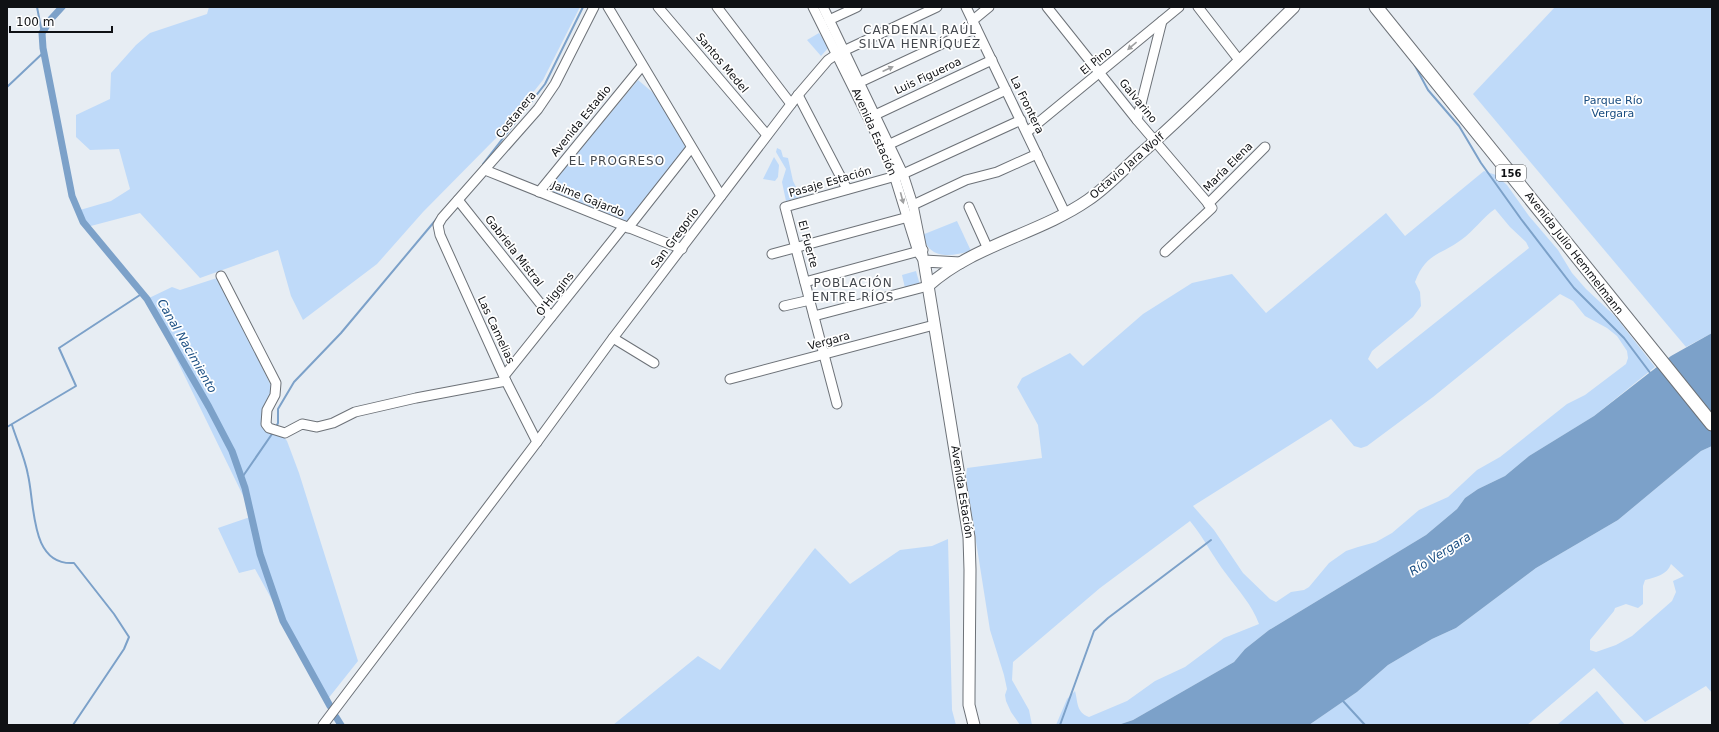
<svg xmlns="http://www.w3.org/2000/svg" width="1719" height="732" font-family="'DejaVu Sans',sans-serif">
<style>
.green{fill:#bfdaf9;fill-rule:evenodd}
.water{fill:#7ca1c9}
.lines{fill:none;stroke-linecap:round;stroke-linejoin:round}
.stream{stroke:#7ca1c9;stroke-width:2}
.canal{stroke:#7ca1c9;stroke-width:7}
.minor-casing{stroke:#6d7278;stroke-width:11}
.major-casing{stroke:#6d7278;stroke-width:13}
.highway-casing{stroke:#6d7278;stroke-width:15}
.minor{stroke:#fff;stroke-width:9}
.major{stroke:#fff;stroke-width:11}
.highway{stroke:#fff;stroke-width:13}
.oneway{fill:#9fa0a1}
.labels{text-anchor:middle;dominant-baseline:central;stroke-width:3.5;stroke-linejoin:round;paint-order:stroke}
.shield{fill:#fff;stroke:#57585a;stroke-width:1}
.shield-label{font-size:10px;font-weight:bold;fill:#0f1114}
.street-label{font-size:11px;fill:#0f1114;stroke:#fff}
.park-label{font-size:11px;fill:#184c80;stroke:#fff}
.neighbourhood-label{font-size:12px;letter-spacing:1px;fill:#44484e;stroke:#fff}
.water-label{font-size:12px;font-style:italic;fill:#1a4e82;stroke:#fff}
</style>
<rect width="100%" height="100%" fill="#e7edf3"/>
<!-- green -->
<g class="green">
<polygon points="209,7 580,7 543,80 499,135 423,212 377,264 303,320 291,296 278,250 200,278 140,213 87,227 80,210 111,201 130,189 119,149 90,150 76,137 76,115 110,99 111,73 136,45 150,33 207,14"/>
<polygon points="1555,7 1712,7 1712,333 1686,347 1473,94"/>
<polygon points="819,33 829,47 821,56 807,40"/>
<polygon points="638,80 664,102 687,148 627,222 546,190"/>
<polygon points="777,148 781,150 783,157 788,158 793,181 801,197 786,201 782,182 786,169 776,152"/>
<polygon points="774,157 779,165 778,177 775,181 763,179"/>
<path d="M 1484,171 L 1496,175 L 1507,185 L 1529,216 L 1558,250 L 1572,273 L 1586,289 L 1615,316 L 1655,367 L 1594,416 L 1529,456 L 1505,476 L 1478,489 L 1465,498 L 1457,509 L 1426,535 L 1269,630 L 1245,649 L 1234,662 L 1133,720 L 1118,725 L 1056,725 L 1067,699 L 1075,691 C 1078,702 1076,712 1089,717 L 1127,701 L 1155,681 L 1185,667 L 1224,638 L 1259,624 C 1252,605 1239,591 1227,575 C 1213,557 1204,538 1190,521 L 1100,588 L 1013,662 L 1012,680 L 1029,710 L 1032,725 L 1020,725 L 1011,712 L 1006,701 L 1005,695 L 1007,689 L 1004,675 L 990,630 L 966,478 L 967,468 L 1042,458 L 1038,425 L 1017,387 L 1022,378 L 1070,353 L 1083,366 L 1143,314 L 1192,283 L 1232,274 L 1266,313 L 1386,213 L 1405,236 ZM 1495,209 L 1510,227 L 1526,242 L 1529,248 L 1377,369 L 1368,359 L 1372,351 L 1413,317 L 1421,306 L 1420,292 L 1415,282 C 1426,253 1439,256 1461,240 C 1474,231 1483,217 1495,209 ZM 1560,294 L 1573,301 L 1585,316 L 1607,328 L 1617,336 L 1627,351 L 1628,358 L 1626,364 L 1585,395 L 1567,404 L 1500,457 L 1477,470 L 1448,497 L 1419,510 L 1392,533 L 1376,542 L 1358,547 L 1346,551 L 1329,563 L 1309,587 L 1304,590 L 1291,592 L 1276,602 L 1270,599 L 1243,573 L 1214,530 L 1193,506 L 1331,419 L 1354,446 L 1361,448 L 1367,446 L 1433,397 Z"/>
<path d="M 957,221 L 971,251 C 951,256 930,261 922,235 Z"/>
<polygon points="916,271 920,285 905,288 902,275"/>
<polygon points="220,277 272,388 271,395 263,412 287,441 299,473 358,661 327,700 255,569 239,573 218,528 253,516 147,299 172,287 180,290"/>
<path d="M 1712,446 L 1712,693 L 1706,686 L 1645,722 L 1594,668 L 1527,725 L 1309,725 L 1357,692 L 1388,665 L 1432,639 L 1456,628 L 1536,568 L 1618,520 L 1701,451 ZM 1671,564 L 1684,576 L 1673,581 L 1676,592 L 1672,601 L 1632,636 L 1616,645 L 1596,652 L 1590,650 L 1590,640 L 1614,611 L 1615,608 L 1626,604 L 1638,608 L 1643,604 L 1643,586 L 1645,580 C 1656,577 1667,575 1671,564 Z"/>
<polygon points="948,539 952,710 956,725 613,725 698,656 720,670 815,548 850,584 900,550 932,546"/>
<polygon points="1597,691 1625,725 1557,725"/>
</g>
<!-- water -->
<polygon class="water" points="1712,333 1712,446 1701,451 1618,520 1536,568 1456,628 1432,639 1388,665 1357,692 1309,725 1118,725 1133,720 1234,662 1245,649 1269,630 1426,535 1457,509 1465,498 1478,489 1505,476 1529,456 1594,416 1671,356"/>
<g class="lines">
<!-- stream -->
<g class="stream">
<polyline points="37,7 42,33"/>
<polyline points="1413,62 1428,90 1459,126 1481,163 1521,219 1574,288 1624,338 1651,374"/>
<polyline points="7,87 44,52"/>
<polyline points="483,164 545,84 583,7"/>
<path d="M 12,425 C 17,441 25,458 28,475 C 35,505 30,566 74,563 L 114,614 L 129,637 L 124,649 L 73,725"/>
<polyline points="277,425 278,423 278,409 294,382 341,333 439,216"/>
<polyline points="7,427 76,386 59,348 143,293"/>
<polyline points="241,479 272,434"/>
<polyline points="1343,701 1365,725"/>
<polyline points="1060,725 1094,631 1108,618 1211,540"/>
</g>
<!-- canal -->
<g class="canal">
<polyline points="62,7 51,19 42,33 43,48 72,196 83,222 147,299 209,407 232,451 245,488 260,554 283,621 330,706"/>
<polyline points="336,717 341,725"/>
</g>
<defs>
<g id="minor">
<polyline points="608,7 721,196"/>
<polyline points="658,7 767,135"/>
<polyline points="717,7 791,104"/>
<polyline points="813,7 890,162 911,230 918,252 924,261"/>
<polyline points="823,7 903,174 913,205 923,255"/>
<polyline points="966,7 1065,213"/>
<polyline points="1047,7 1137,120 1212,208 1165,252"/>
<polyline points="1198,7 1239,60"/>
<polyline points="829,20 857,7"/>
<polyline points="972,21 989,7"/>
<polyline points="854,85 976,28"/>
<polyline points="798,95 847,189"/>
<polyline points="875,115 992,60"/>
<polyline points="1137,120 1162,21"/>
<polyline points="1027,132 1179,7"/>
<polyline points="890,144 1006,90"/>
<polyline points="485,170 682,249"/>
<polyline points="539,192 642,66"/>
<polyline points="458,200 551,317"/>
<polyline points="1208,204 1265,147"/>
<polyline points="913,205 966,180 997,172 1037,154"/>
<polyline points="969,207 988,249"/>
<polyline points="628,228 691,148"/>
<polyline points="772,254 912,216"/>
<polyline points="221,276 276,383 275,395 267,410 266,424 269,428 285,433 302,424 317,427 333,423 355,412 416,398 506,381"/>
<polyline points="805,282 923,250"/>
<polyline points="784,306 810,300"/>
<polyline points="814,316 928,286"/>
<polyline points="613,338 654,363"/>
<polyline points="504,376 624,226"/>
<polyline points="730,379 934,325"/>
<polyline points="837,404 785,207 903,174 1021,120"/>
<polyline points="537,442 506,381 440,235 438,225 442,218 538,109 555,84 594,7"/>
<polyline points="323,725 537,442 613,338 798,95 828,60 837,54 937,7"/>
</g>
<g id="major">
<polyline points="960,263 924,261 969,537 970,570 969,694 969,705 974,725"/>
<path d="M 928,286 C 973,245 1039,234 1088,200 C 1106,188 1122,171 1138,156 C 1192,109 1243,57 1294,7"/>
</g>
<polyline id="highway" points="1376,7 1712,424"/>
</defs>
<!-- minor casing -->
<use href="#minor" class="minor-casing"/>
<!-- major casing -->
<use href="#major" class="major-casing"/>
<!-- highway casing -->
<use href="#highway" class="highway-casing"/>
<!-- minor -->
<use href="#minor" class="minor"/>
<!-- major -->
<use href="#major" class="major"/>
<!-- highway -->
<use href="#highway" class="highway"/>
</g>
<!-- one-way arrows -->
<defs><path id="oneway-solid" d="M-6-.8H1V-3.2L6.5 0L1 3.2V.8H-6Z"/></defs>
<g class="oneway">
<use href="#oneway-solid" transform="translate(1132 46) rotate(140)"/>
<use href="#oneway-solid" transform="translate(888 69) rotate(-25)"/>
<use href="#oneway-solid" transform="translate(902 198) rotate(75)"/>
</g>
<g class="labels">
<!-- shield labels -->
<rect class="shield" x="1496" y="165" width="30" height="16" rx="3"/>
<g class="shield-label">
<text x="1511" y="173">156</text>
</g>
<!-- street labels -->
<g class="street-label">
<text transform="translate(1096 61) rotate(-39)">El Pino</text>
<text transform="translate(722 63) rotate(50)">Santos Medel</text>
<text transform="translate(928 76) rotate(-25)">Luis Figueroa</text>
<text transform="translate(1138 101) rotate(51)">Galvarino</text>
<text transform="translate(1027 105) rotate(64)">La Frontera</text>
<text transform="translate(516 115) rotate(-51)">Costanera</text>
<text transform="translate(581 121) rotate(-51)">Avenida Estadio</text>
<text transform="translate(874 132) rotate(66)">Avenida Estación</text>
<text transform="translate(1127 166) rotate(-41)">Octavio Jara Wolf</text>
<text transform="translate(1228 167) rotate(-45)">María Elena</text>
<text transform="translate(830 182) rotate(-16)">Pasaje Estación</text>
<text transform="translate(588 199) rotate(22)">Jaime Gajardo</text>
<text transform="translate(675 238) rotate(-53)">San Gregorio</text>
<text transform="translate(808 244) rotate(75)">El Fuerte</text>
<text transform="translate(514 251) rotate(52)">Gabriela Mistral</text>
<text transform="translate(1574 253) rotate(52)">Avenida Julio Hemmelmann</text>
<text transform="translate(555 294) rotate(-51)">O'Higgins</text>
<text transform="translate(496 330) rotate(65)">Las Camelias</text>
<text transform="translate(829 341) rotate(-15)">Vergara</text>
<text transform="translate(962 492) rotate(81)">Avenida Estación</text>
</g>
<!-- park labels -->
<g class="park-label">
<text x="1613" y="100">Parque Río<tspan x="1613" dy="13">Vergara</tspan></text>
</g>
<!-- neighbourhood labels -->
<g class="neighbourhood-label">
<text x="920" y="30">CARDENAL RAÚL<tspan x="920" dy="14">SILVA HENRÍQUEZ</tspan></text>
<text x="617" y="161">EL PROGRESO</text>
<text x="853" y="283">POBLACIÓN<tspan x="853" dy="14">ENTRE RÍOS</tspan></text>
</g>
<!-- water labels -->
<g class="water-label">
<text transform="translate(187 346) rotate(60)">Canal Nacimiento</text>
<text transform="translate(1440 554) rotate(-32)">Río Vergara</text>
</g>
</g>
<!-- border -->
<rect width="1719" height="732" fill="none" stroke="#0f1114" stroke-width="16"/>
<!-- scale -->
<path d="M10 26v6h102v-6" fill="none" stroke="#0f1114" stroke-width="2"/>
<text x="16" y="26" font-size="12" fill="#0f1114" stroke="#ffffff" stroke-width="3" paint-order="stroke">100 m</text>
</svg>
